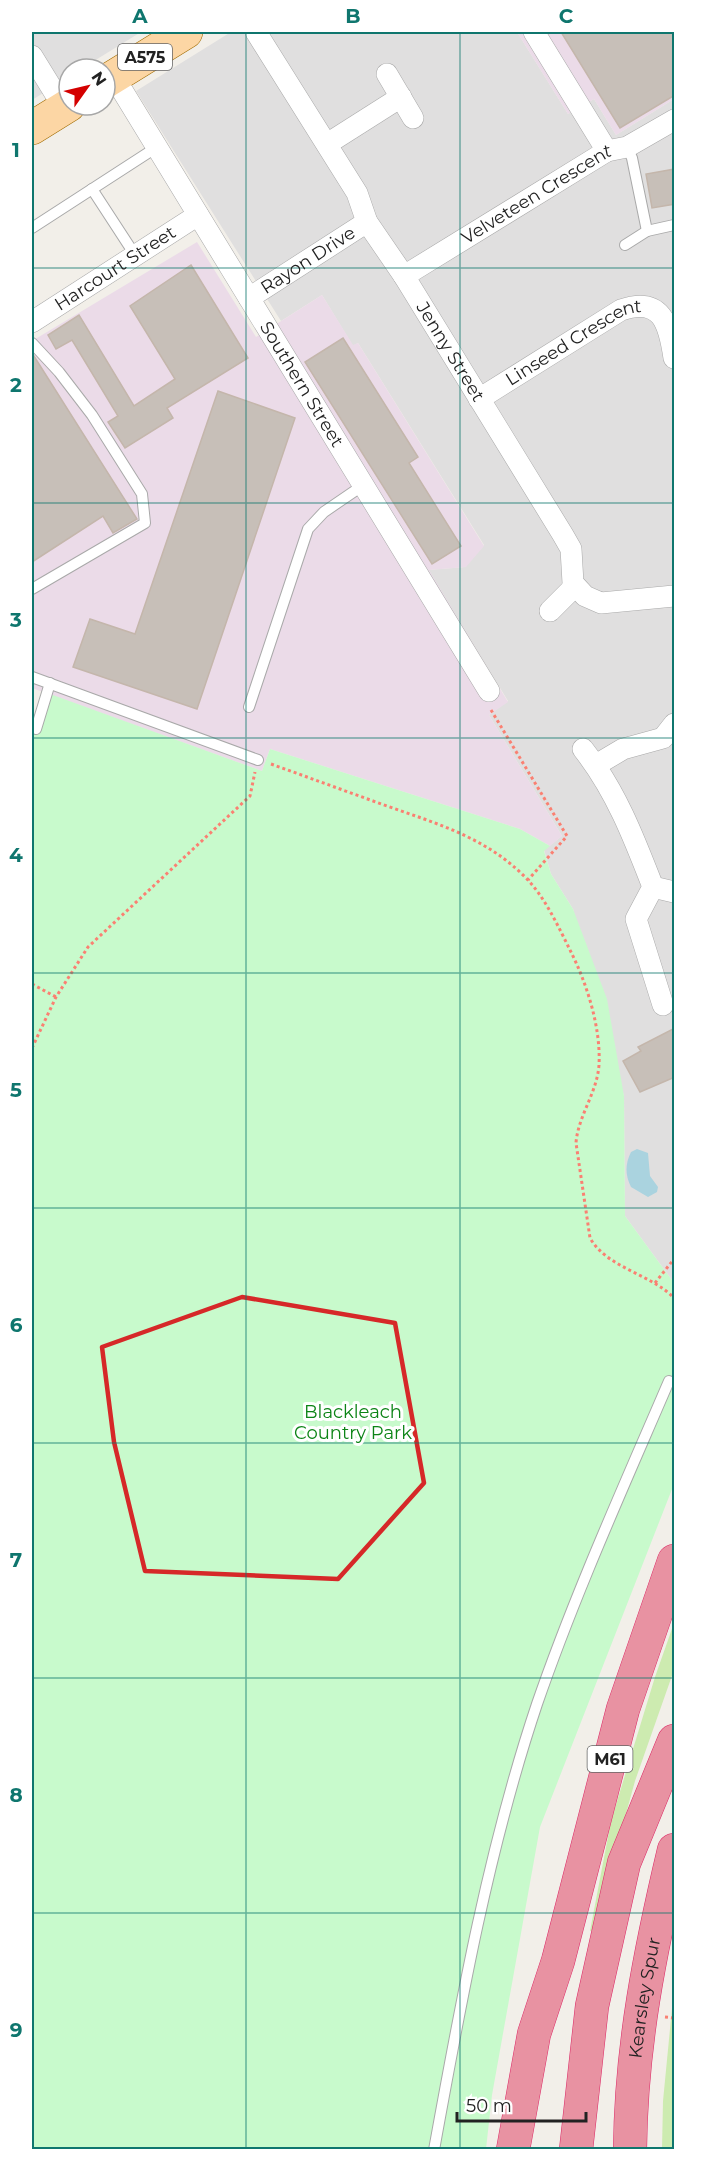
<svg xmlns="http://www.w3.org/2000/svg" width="706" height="2181" font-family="Montserrat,sans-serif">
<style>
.residential{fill:#e0dfdf}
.industrial{fill:#ebdbe8}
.grass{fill:#cdebb0}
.park{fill:#c8facc}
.water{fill:#aad3df}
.building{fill:#c7bfb8;stroke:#c4b6ab;stroke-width:1.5}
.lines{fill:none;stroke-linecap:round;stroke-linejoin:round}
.lane-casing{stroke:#a9a9a9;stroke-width:12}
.street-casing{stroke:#a9a9a9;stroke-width:22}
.primary-casing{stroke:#a06b00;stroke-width:34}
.highway-casing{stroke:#dc2a67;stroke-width:34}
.path{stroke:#fa8072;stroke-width:3;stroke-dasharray:3 3;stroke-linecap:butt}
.lane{stroke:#fff;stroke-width:10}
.street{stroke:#fff;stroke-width:21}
.primary{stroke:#fcd6a4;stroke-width:33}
.highway{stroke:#e892a2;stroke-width:33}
.marked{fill:none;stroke:#d62828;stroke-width:4.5;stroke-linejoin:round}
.grid{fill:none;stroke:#0f766e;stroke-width:1.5;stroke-opacity:0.55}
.labels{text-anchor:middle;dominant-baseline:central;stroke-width:6;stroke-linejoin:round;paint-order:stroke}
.shield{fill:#fff;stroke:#646464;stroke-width:1.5}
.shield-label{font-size:16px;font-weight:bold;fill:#222}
.street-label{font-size:18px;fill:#222;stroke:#fff}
.park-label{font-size:18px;fill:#0c8416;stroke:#fff}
.neatline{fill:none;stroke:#0f766e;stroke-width:2}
.grid-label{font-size:20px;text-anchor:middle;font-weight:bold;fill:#0f766e}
</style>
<rect width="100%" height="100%" fill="#f2efe9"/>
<!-- residential -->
<g class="residential">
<polygon points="32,32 141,32 81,69 69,69 69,77 32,100"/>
<polygon points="231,32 517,32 568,114 594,99 616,135 674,99 674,1283 625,1216 624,1096 573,909 551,874 544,850 562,836 489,715 508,701 428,570 465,567 484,545 358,343 353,346 322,295 281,321 136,91"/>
</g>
<!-- industrial -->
<g class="industrial">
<polygon points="517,32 674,32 674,99 616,135 594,99 568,114"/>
<polygon points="197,242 256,337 322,295 353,345 358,343 484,546 466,567 429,570 508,702 489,715 562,836 550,846 520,829 270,749 262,771 32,688 32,341"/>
</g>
<!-- grass -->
<g class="grass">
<polygon points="674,1623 674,1670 635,1781 594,1930 590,1931 611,1821 655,1677"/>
<polygon points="674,1988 674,2149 662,2149 663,2101"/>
</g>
<!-- park -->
<polygon class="park" points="50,694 262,771 270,749 520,829 550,846 544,851 551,874 573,909 607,999 624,1096 625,1216 674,1283 674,1484 540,1827 492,2095 486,2149 32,2149 32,730"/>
<!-- water -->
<path class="water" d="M 637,1149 L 648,1153 L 650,1176 L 658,1187 L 657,1192 L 648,1197 L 631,1187 C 625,1175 625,1164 631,1152 Z"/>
<!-- building -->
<g class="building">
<polygon points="561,32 675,32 675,95 620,128"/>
<polygon points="675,169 675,204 652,208 646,174"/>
<polygon points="191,265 248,358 167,408 173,418 125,448 108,422 118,416 72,340 56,349 48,335 79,315 134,406 175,379 130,306"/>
<polygon points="343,338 418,457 409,463 461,546 432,564 305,362"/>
<polygon points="32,353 137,519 113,533 103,516 32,562"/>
<polygon points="218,391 295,418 197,709 73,667 90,619 135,634"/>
<polygon points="675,1028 675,1077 640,1092 623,1061 641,1051 638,1047"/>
</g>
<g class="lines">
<defs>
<g id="lane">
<polyline points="627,147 632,158 647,231 674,225"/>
<polyline points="92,189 135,255"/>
<polyline points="32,228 157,147"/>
<polyline points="625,245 647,231"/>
<polyline points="32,343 59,372 92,415 142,494 145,523 32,589"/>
<polyline points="32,677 258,760"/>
<polyline points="249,707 308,529 324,512 362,486"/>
<polyline points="36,729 50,683"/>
<path d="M 434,2150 C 461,2001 489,1847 537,1704 C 575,1594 623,1488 669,1381"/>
</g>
<g id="street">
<path id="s1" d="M 256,32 L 357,193 L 367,222 L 404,276 L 563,535 L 571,549 L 573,583 L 585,596 L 601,603 L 674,596"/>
<polyline points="534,32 607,151"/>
<polyline points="32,56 64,108"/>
<polyline points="387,74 413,118"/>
<path id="s2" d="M 114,77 L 489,691"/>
<polyline points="327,144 401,97"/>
<path id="s3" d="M 404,276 L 607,151 L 627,147 L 674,120"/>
<path id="s4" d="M 249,298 L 367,222"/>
<path id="s5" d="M 32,322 L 198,215"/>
<path id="s6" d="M 479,399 L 621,310 C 662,296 669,324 674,358"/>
<polyline points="550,611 575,586"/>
<path d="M 583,749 C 616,791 634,838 653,887 L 636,919 L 663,1005"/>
<polyline points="596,765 623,749 663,738 674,724"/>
<polyline points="653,887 674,892"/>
</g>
<g id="primary">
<polyline points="105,82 186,32"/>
<polyline points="32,128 69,105"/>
</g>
<g id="highway">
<polyline points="513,2150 534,2034 558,1961 623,1709 674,1561"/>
<polyline points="576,2150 592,2006 624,1863 674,1741"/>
<path id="s7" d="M 630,2150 C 631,2045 650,1951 674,1850"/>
</g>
</defs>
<!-- lane casing -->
<use href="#lane" class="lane-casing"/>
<!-- street casing -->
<use href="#street" class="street-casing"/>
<!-- primary casing -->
<use href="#primary" class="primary-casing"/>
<!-- highway casing -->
<use href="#highway" class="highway-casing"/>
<!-- path -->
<g class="path">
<polyline points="491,710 567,836 528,880"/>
<path d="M 271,764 C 310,778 348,792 387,806 C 438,824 487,838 526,878 C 545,897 559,928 571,952 C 587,984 601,1028 599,1065 C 597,1093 578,1116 576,1143 L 590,1238 C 607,1268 651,1274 674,1298"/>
<polyline points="32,984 56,997"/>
<polyline points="32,1048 56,997 88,947 250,796 255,772"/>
<polyline points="655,1283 674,1259"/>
<polyline points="665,2017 674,2018"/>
</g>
<!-- lane -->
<use href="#lane" class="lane"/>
<!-- street -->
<use href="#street" class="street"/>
<!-- primary -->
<use href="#primary" class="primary"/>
<!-- highway -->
<use href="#highway" class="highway"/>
</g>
<!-- marked area -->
<path class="marked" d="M 242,1297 L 395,1323 L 424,1483 L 338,1579 L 145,1571 L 114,1442 L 102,1347 Z"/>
<!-- grid -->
<path class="grid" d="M 246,32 L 246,2150M 460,32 L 460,2150M 32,268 L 674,268M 32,503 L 674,503M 32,738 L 674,738M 32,973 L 674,973M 32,1208 L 674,1208M 32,1443 L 674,1443M 32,1678 L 674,1678M 32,1913 L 674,1913"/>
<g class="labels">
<!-- shield labels -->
<g class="shield">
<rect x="118" y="44" width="54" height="26" rx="4.5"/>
<rect x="587.5" y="1746" width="45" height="26" rx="4.5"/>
</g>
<g class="shield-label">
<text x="145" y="57">A575</text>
<text x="610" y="1759">M61</text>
</g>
<!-- street labels -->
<g class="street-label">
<text stroke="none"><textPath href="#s3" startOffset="156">Velveteen Crescent</textPath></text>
<text stroke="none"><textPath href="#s4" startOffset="70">Rayon Drive</textPath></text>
<text stroke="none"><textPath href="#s5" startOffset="99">Harcourt Street</textPath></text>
<text stroke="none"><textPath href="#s6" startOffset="111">Linseed Crescent</textPath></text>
<text stroke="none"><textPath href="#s1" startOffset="375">Jenny Street</textPath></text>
<text stroke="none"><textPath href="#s2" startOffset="360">Southern Street</textPath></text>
<text stroke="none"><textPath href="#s7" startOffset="153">Kearsley Spur</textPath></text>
</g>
<!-- park labels -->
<g class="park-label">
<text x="353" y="1412">Blackleach<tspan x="353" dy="21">Country Park</tspan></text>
</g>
</g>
<!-- border -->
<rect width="706" height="2181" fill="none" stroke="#ffffff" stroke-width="66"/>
<!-- north arrow -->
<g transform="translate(87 87) rotate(56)"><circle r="28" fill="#ffffff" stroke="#a7a7a7" stroke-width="1.5"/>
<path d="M0-4.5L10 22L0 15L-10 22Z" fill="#d40000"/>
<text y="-9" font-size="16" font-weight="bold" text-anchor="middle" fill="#222222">N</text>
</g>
<!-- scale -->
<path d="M457 2112v9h129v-9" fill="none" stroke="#222222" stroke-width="3"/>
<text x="466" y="2112" font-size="18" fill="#222222" stroke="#ffffff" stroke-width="4.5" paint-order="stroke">50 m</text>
<rect x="33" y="33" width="640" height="2115" class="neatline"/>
<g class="grid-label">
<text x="140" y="23">A</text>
<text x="353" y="23">B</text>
<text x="566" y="23">C</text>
<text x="16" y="157">1</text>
<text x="16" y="392">2</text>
<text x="16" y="627">3</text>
<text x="16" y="862">4</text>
<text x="16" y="1097">5</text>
<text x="16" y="1332">6</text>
<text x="16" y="1567">7</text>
<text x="16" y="1802">8</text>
<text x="16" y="2037">9</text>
</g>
</svg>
